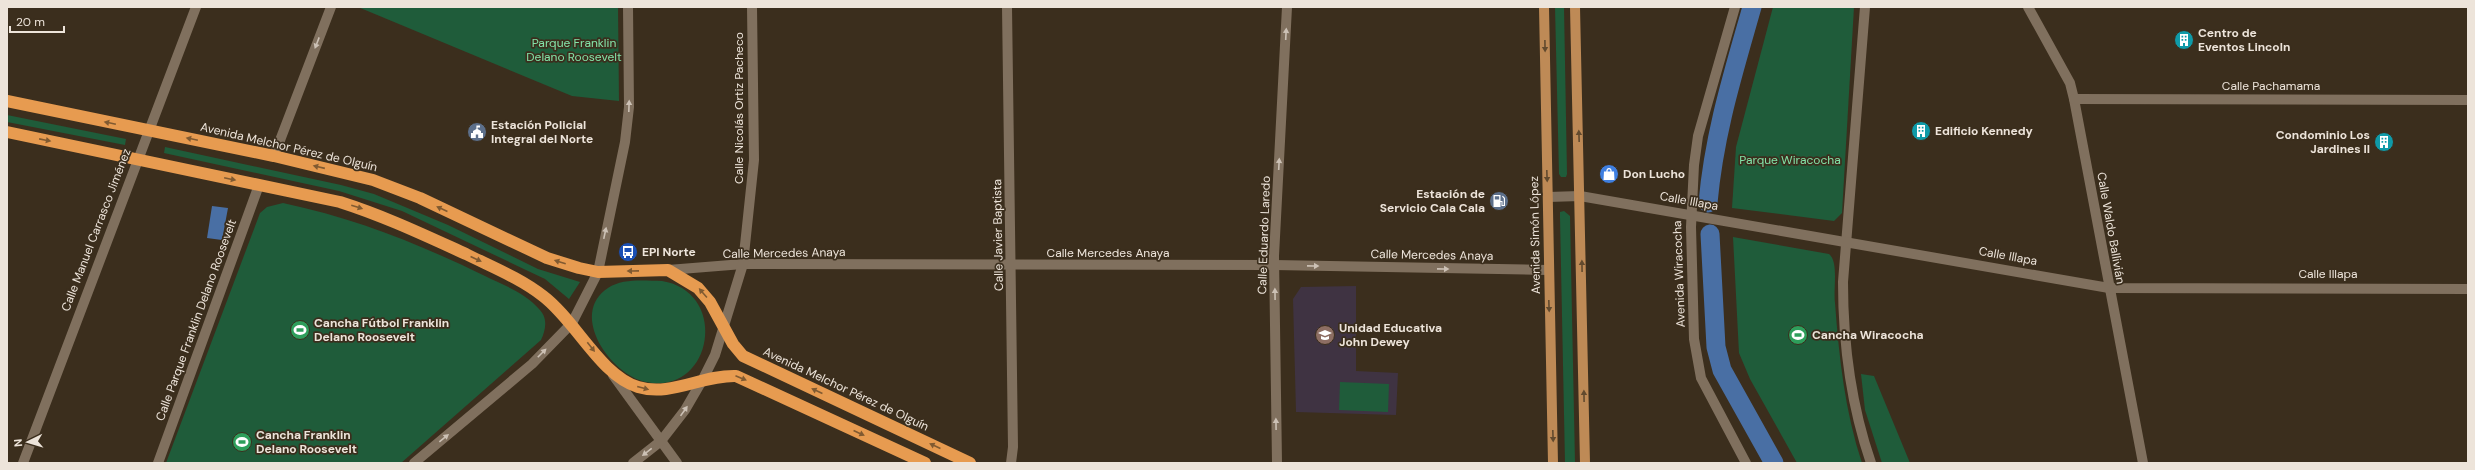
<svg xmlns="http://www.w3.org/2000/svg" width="2475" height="470" font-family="'DM Sans',sans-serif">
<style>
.education{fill:#3f3342}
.green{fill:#1f5c3a}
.water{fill:#496fa4}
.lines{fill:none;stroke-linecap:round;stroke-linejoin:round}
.canal{stroke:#496fa4;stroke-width:19}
.minor{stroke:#80705e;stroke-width:10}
.major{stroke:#be8a56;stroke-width:10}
.highway{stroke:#e79b50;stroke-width:12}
.oneway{fill:#ccc1b5}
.oneway2{fill:#624a2e}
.oneway3{fill:#805a31}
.labels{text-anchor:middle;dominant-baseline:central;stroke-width:3.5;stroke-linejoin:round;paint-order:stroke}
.poi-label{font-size:12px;font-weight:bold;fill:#ede4da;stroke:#3b2e1d;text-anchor:start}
.park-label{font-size:12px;fill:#83e3a8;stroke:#3b2e1d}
.street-label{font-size:12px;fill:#ede4da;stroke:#3b2e1d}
</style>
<rect width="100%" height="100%" fill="#3b2e1d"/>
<!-- education -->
<polygon class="education" points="1356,286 1356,371 1398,373 1396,415 1296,412 1293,299 1301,287"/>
<!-- green -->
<g class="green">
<polygon points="358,7 618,7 619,101 572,96"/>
<polygon points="1555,7 1564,7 1567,174 1566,177 1561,177 1559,174"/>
<polygon points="1773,7 1854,7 1842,213 1834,221 1732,208 1736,147"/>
<polygon points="7,115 126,139 125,145 7,122"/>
<polygon points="165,147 341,185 374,194 448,225 538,269 580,282 569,299 545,279 402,211 339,191 164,153"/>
<path d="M 283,203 C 357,219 417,243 485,276 C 503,285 526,293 539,309 C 548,318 546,329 541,340 L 401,463 L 166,463 L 260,213 L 267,207 Z"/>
<polygon points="1564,211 1570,216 1575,463 1565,463 1560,217 1560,212"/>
<path d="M 1733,237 L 1829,254 C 1839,262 1833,289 1835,303 C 1839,357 1845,412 1862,463 L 1797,463 L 1750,379 L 1739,353 Z"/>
<path d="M 662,281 C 730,292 713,396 646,382 C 611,375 568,314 608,288 C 623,278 645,281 662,281 Z"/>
<polygon points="1861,374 1874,376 1910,463 1882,463 1865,410"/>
<polygon points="1340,382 1389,384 1388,412 1339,410"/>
</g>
<!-- water -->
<polygon class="water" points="212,206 228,208 222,240 207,238"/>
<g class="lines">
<!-- canal -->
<g class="canal">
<path d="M 1708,203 C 1714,134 1733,74 1752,7"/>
<polyline points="1710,234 1716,347 1722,370 1774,463"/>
</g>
<!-- minor -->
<g class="minor">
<polyline points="1007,7 1013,447 1011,463"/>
<polyline points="1735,7 1698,136 1694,165 1691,227 1694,339 1701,378 1746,463"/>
<path d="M 1865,7 L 1843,282 C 1843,343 1851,405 1871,463"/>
<polyline points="2028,7 2070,83 2074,99 2143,463"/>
<polyline points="2074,99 2468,100"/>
<polyline points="274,156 331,7"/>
<polyline points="1548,197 1580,196 2109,288 2468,289"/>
<polyline points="668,270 743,264 1274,265 1548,270"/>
<polyline points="613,375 677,463"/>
<polyline points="23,463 196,7"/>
<polyline points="158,463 259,185"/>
<polyline points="414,463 532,364 572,323 598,272 625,142 629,107 628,7"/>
<polyline points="633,463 661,441 685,410 703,379 715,355 743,264 754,160 752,7"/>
<polyline points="1277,463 1274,256 1287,7"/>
</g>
<!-- major -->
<g class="major">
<polyline points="1544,7 1553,463"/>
<polyline points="1575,7 1585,463"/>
</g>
<!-- highway -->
<g class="highway">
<polyline points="7,101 274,156 373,180 420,198 547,258 579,268 598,272 668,270 698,288 710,302 733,344 743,356 970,463"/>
<path d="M 7,132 L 340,202 C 384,216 424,235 466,254 C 492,267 520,278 543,296 C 576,321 600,375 638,387 C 671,397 701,375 736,376 L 925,463"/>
</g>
</g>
<!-- one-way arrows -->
<defs><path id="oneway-solid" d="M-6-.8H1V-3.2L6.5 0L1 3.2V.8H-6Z"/></defs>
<g class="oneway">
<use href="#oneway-solid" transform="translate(1286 34) rotate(-87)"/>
<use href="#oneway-solid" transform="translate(317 43) rotate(111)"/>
<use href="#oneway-solid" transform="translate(629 106) rotate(-88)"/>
<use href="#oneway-solid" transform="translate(1279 164) rotate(-87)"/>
<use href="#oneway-solid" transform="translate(605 233) rotate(-78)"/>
<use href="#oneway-solid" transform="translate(1313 266) rotate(1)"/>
<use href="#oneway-solid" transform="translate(1443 269) rotate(1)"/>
<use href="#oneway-solid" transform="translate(1275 294) rotate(-91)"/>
<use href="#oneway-solid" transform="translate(542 353) rotate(-45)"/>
<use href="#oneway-solid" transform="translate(684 411) rotate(-55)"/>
<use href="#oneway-solid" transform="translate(1276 424) rotate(-91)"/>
<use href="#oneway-solid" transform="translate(444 438) rotate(-39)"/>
<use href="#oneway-solid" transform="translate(647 452) rotate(142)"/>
</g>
<g class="oneway2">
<use href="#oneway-solid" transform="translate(1545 46) rotate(89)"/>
<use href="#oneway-solid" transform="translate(1579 136) rotate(-92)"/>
<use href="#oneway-solid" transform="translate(1547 176) rotate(88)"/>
<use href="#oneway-solid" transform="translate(1582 266) rotate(-91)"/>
<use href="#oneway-solid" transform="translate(1549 306) rotate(88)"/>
<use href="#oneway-solid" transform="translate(1584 396) rotate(-91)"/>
<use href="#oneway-solid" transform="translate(1553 436) rotate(88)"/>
</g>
<g class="oneway3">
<use href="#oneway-solid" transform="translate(110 123) rotate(-168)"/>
<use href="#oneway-solid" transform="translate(192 139) rotate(-168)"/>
<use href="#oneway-solid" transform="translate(45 140) rotate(11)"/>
<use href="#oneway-solid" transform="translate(319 167) rotate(-167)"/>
<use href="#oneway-solid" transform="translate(230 179) rotate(12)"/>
<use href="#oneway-solid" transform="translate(357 207) rotate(17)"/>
<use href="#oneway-solid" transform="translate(442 209) rotate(-155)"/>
<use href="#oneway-solid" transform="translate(476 259) rotate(25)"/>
<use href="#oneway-solid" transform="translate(560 262) rotate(-163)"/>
<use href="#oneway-solid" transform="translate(633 271) rotate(179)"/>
<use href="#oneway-solid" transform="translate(703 293) rotate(-131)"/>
<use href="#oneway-solid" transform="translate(591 347) rotate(52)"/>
<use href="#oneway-solid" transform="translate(741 378) rotate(23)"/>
<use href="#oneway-solid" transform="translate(643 388) rotate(15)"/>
<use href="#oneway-solid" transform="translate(817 391) rotate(-155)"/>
<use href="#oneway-solid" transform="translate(859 433) rotate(25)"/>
<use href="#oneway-solid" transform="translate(935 446) rotate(-155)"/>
</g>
<!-- icons -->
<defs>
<symbol id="building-disc" viewBox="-11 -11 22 22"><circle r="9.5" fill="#0f9aa8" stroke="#3b2e1d"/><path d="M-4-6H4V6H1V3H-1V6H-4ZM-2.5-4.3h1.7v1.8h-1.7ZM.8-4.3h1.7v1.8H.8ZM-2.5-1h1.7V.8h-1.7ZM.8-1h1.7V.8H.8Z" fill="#fff"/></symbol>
<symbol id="civic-disc" viewBox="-11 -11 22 22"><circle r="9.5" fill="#5c6f8a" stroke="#3b2e1d"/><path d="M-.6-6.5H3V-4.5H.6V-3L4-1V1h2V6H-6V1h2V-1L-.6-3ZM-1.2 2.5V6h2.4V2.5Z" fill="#fff"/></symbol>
<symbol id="shop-disc" viewBox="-11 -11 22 22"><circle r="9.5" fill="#3f7fe0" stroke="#3b2e1d"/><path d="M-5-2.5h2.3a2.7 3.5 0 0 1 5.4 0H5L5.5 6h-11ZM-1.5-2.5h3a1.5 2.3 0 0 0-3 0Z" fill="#fff"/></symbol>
<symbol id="fuel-disc" viewBox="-11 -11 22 22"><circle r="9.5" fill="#5c6f8a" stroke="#3b2e1d"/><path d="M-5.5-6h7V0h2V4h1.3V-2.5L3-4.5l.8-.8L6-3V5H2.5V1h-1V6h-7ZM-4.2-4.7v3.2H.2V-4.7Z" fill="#fff"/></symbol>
<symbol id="bus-disc" viewBox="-11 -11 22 22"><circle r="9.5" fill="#1a4fb4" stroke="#3b2e1d"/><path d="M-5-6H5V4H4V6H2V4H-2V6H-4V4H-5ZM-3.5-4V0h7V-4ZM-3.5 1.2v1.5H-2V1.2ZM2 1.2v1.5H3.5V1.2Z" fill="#fff"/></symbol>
<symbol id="stadium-disc" viewBox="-11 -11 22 22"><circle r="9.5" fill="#2e9e5b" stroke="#3b2e1d"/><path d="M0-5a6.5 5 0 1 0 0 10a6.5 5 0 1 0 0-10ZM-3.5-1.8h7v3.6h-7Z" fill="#fff"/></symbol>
<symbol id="school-disc" viewBox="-11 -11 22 22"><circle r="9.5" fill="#8d6e63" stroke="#3b2e1d"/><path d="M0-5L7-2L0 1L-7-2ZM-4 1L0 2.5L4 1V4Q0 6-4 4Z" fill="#fff"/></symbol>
</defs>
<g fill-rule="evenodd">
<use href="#building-disc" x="2173" y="29" width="22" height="22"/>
<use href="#building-disc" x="1910" y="120" width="22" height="22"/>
<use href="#civic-disc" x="466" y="121" width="22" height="22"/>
<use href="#building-disc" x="2373" y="131" width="22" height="22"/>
<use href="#shop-disc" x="1598" y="163" width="22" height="22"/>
<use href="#fuel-disc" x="1488" y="190" width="22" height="22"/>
<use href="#bus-disc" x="617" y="241" width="22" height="22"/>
<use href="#stadium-disc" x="289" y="319" width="22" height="22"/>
<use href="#school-disc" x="1314" y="324" width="22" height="22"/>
<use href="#stadium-disc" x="1787" y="324" width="22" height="22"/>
<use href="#stadium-disc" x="231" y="431" width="22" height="22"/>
</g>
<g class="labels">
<!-- poi labels -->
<g class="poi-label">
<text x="2198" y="33">Centro de<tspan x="2198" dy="14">Eventos Lincoln</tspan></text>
<text x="491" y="125">Estación Policial<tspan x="491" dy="14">Integral del Norte</tspan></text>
<text x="1935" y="131">Edificio Kennedy</text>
<text x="2370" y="135" text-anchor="end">Condominio Los<tspan x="2370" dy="14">Jardines II</tspan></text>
<text x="1623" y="174">Don Lucho</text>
<text x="1485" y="194" text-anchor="end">Estación de<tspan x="1485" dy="14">Servicio Cala Cala</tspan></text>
<text x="642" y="252">EPI Norte</text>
<text x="314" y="323">Cancha Fútbol Franklin<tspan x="314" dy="14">Delano Roosevelt</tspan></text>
<text x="1339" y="328">Unidad Educativa<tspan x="1339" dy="14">John Dewey</tspan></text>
<text x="1812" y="335">Cancha Wiracocha</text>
<text x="256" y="435">Cancha Franklin<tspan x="256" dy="14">Delano Roosevelt</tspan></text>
</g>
<!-- park labels -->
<g class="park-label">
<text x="574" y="43">Parque Franklin<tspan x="574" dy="14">Delano Roosevelt</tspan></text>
<text x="1790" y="160">Parque Wiracocha</text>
</g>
<!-- street labels -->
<g class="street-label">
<text x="2271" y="86">Calle Pachamama</text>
<text transform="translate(739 108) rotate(-90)">Calle Nicolás Ortiz Pacheco</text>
<text transform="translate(289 147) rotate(13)">Avenida Melchor Pérez de Olguín</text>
<text transform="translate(1689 201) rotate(10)">Calle Illapa</text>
<text transform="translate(2111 228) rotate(80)">Calle Waldo Ballivián</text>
<text transform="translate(96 230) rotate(-69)">Calle Manuel Carrasco Jiménez</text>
<text transform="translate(998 235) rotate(-91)">Calle Javier Baptista</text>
<text transform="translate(1264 235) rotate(-88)">Calle Eduardo Laredo</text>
<text transform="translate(1535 235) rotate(-91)">Avenida Simón López</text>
<text transform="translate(784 253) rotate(-1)">Calle Mercedes Anaya</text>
<text x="1108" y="253">Calle Mercedes Anaya</text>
<text transform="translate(1432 255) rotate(1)">Calle Mercedes Anaya</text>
<text transform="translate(2008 256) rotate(10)">Calle Illapa</text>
<text transform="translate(1679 274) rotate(-92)">Avenida Wiracocha</text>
<text x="2328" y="274">Calle Illapa</text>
<text transform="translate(196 320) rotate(-70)">Calle Parque Franklin Delano Roosevelt</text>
<text transform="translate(846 389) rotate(25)">Avenida Melchor Pérez de Olguín</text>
</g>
</g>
<!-- border -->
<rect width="2475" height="470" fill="none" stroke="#ede4da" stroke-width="16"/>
<!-- north arrow -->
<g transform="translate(28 442) rotate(265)" stroke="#3b2e1d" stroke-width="3" paint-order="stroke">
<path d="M0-3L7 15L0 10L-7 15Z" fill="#ede4da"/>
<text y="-6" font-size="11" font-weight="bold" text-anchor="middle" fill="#ede4da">N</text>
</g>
<!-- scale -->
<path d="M10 26v6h54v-6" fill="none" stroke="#ede4da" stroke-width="2"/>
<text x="16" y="26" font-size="12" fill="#ede4da" stroke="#3b2e1d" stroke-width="3" paint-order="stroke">20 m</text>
</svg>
